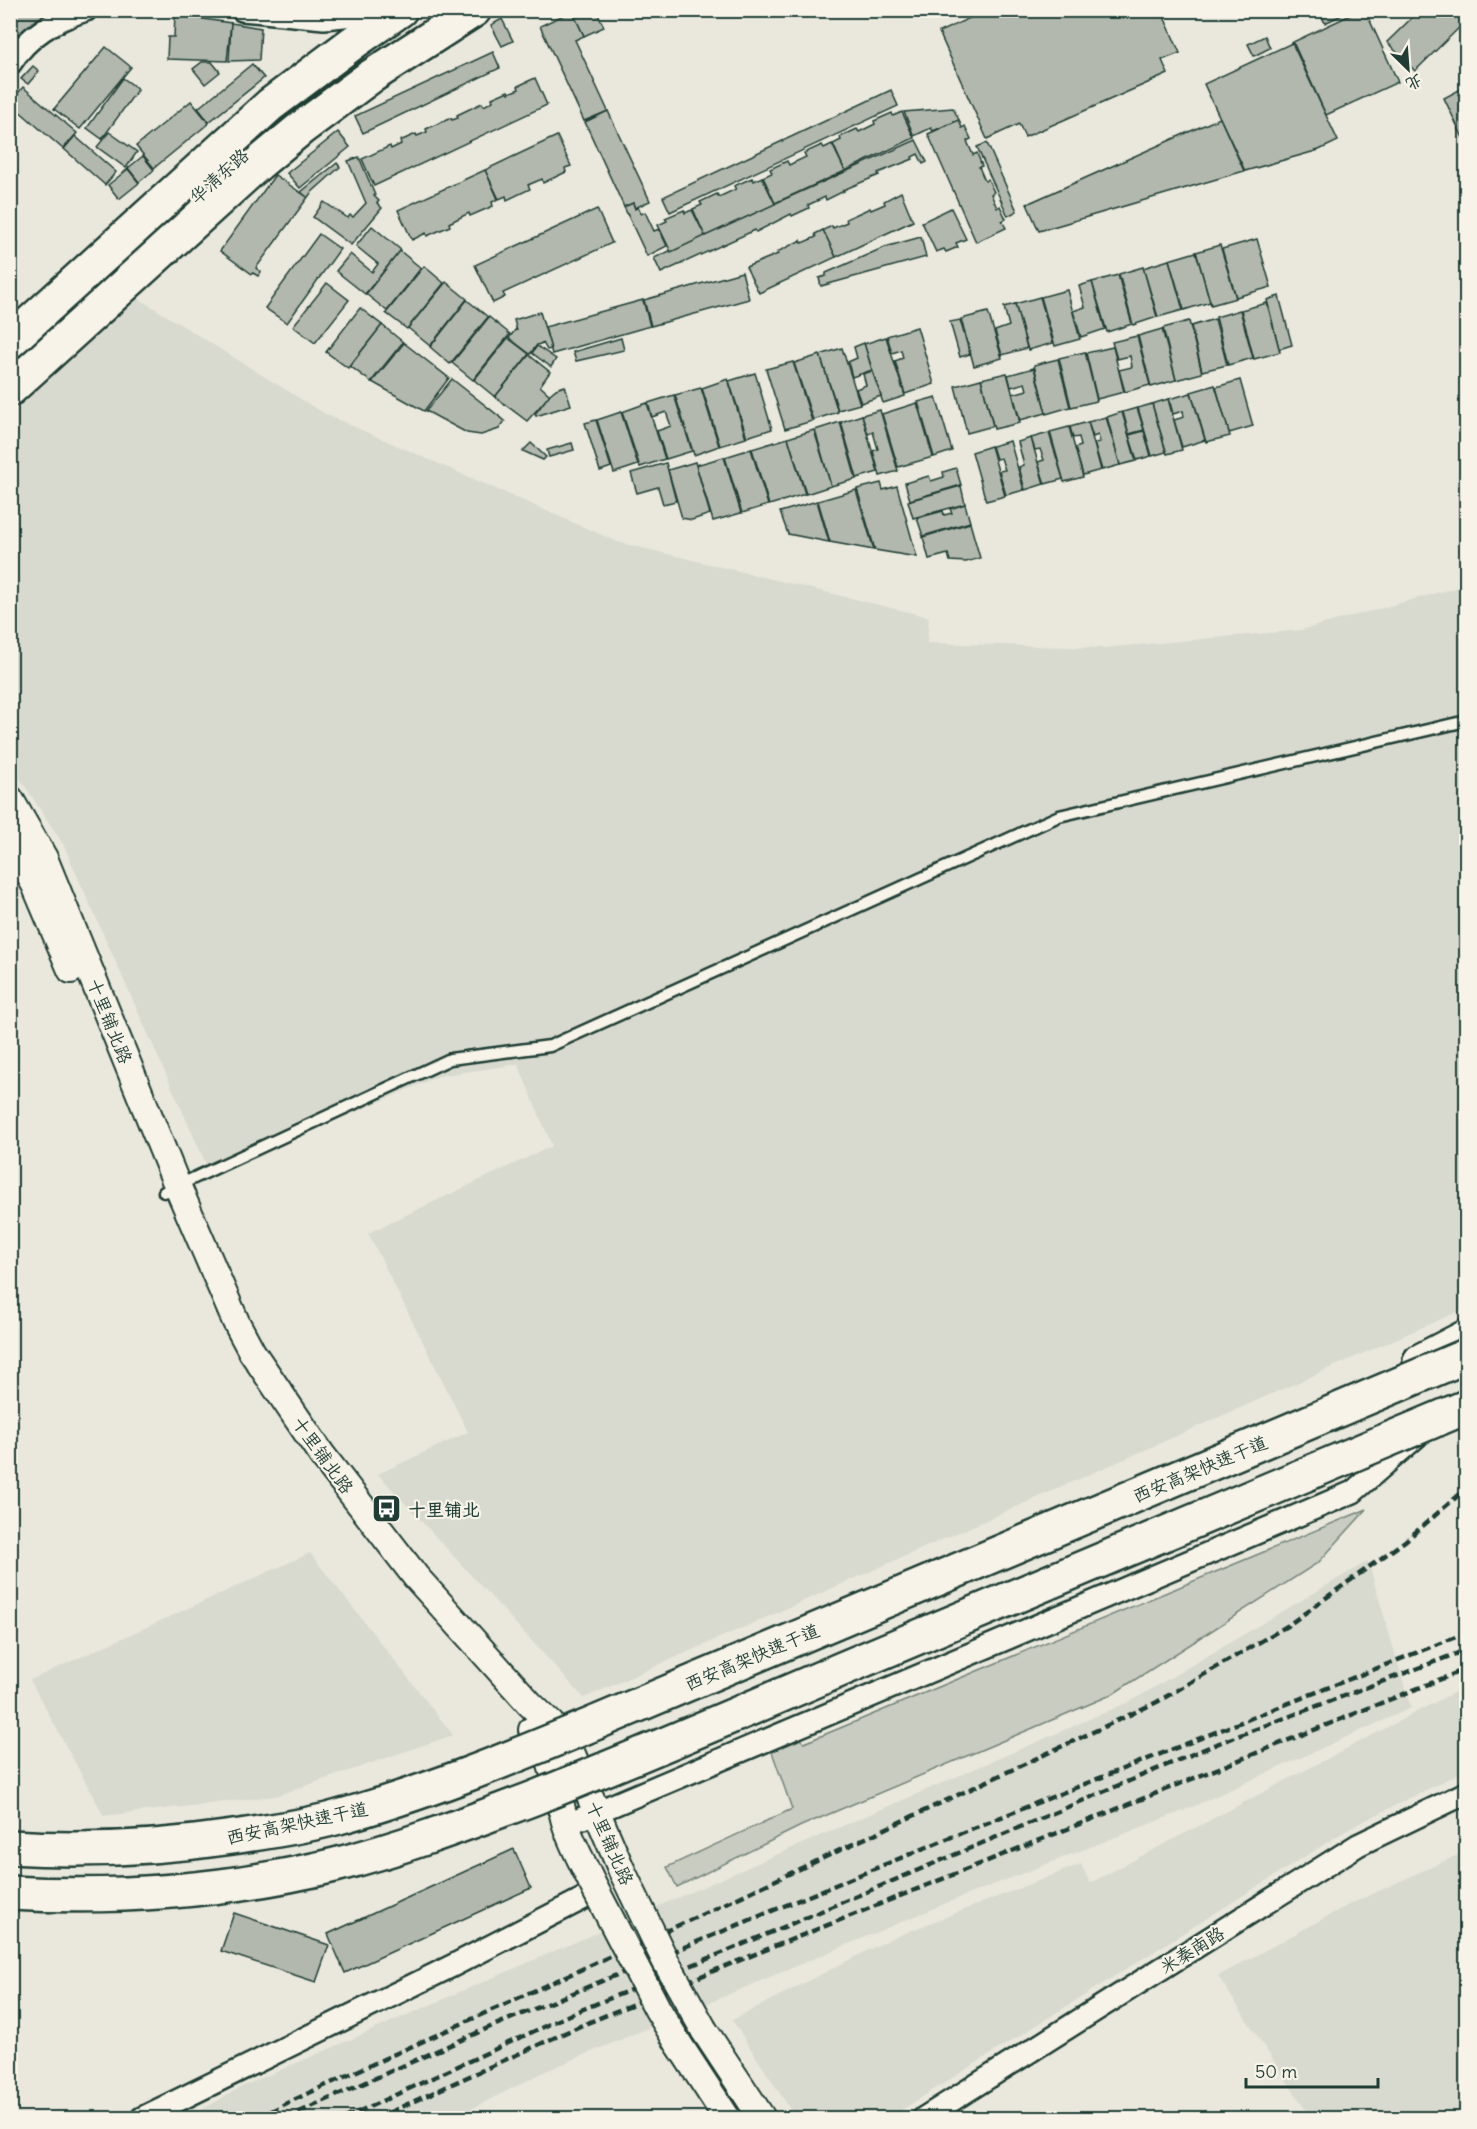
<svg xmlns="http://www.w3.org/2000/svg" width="1477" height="2129" font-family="Delius,'LXGW WenKai TC',sans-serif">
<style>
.built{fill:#d9dacf}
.green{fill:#c8ccc1;stroke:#74847a;stroke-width:1.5}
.building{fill:#b2b8ae;stroke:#1f3d34;stroke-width:1.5}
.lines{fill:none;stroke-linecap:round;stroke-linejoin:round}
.service-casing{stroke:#1f3d34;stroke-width:15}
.minor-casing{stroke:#1f3d34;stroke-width:26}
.tertiary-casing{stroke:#1f3d34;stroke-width:30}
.primary-casing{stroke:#1f3d34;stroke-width:38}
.trunk-casing{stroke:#1f3d34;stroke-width:38}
.service{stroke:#f7f3e8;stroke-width:10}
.minor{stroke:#f7f3e8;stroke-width:21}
.tertiary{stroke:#f7f3e8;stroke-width:26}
.primary{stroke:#f7f3e8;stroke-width:33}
.trunk{stroke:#f7f3e8;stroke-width:33}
.rail{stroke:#1f3d34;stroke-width:4.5;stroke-dasharray:9 4.5;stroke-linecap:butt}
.tertiary-bridge-casing{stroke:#1f3d34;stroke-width:30;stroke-linecap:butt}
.trunk-bridge-casing{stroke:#1f3d34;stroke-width:38;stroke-linecap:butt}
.tertiary-bridge{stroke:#f7f3e8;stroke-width:26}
.trunk-bridge{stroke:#f7f3e8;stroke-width:33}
.labels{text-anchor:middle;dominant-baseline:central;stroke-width:4.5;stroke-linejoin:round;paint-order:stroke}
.street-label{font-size:18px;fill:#1f3d34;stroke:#f7f3e8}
.poi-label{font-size:18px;font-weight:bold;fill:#1f3d34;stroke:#f7f3e8;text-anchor:start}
</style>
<rect width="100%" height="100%" fill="#eae8dd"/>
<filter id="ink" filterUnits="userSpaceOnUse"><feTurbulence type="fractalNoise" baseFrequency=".0167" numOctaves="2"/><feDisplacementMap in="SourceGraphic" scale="12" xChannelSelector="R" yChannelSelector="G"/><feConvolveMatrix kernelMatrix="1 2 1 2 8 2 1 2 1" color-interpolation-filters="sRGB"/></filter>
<g filter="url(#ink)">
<!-- built -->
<g class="built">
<polygon points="133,295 325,414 618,542 929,617 927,643 1103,648 1301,630 1466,585 1466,1308 584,1698 378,1474 468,1432 368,1233 552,1146 518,1064 439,1076 211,1175 63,844 11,765 11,408"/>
<polygon points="310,1553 453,1735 276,1796 104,1816 30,1680"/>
<polygon points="1368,1561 1411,1708 1183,1811 949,1902 546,2071 454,2118 188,2118 241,2087 1131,1701"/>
<polygon points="1466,1686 1466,1770 1352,1827 889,2118 796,2118 732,2020 892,1938 1081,1864 1090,1883"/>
<polygon points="1466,1851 1466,2118 1311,2118 1218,1976 1348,1905"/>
</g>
<!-- green -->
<polygon class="green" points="1367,1509 1319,1562 1111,1695 801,1826 677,1887 667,1867 792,1809 771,1749 799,1736 804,1743"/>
<!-- building -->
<g class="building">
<polygon points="10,10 38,10 43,16 21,36 10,29"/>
<polygon points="596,10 604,27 584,36 572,11"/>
<polygon points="987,10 1161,10 1180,53 1162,60 1168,74 1025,137 1019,124 987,139 939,32"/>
<polygon points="1340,10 1342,15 1325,23 1319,11"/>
<polygon points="1361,10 1365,10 1398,82 1326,115 1293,42"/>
<polygon points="1420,10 1466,10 1466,21 1415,71 1387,42"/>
<polygon points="572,11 584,36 575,40 608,111 584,121 540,26"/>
<polygon points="175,15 231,23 227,61 167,59 168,37 174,37"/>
<polygon points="502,19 513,41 502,46 491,25"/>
<polygon points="231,23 261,28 259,60 229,61"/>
<polygon points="1265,36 1270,48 1254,56 1248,44"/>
<polygon points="1292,43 1338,141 1319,150 1245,171 1204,84"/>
<polygon points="106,47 131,67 80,129 54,109"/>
<polygon points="493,52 500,68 363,133 355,116"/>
<polygon points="202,62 212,62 220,72 205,84 193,69"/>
<polygon points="252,64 264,78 209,122 198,108"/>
<polygon points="33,66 39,71 28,84 21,79"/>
<polygon points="123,78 138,89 102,139 87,128"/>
<polygon points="535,78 547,105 374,186 362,159 390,146 391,149 401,144 400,141 416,134 417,136 427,132 426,129 451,118 452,120 458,118 457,115 482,103 484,106 493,101 492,98 508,91 509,93 519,89 518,86"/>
<polygon points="1466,83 1466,139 1464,140 1444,98 1465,87 1464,84"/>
<polygon points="23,87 77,133 63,149 10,103"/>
<polygon points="891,90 898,106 670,212 663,197"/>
<polygon points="191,101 209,123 154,168 136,146"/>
<polygon points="953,108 959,120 933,131 931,128 914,136 904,112"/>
<polygon points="608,111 650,201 635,208 633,203 624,207 585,122"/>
<polygon points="902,112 914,138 845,171 833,144 841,140 840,137 857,129 859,132 875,124 874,121 892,113 893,116"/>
<polygon points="1220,118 1244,171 1039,231 1027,204"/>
<polygon points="959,120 962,128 965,126 971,139 967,141 973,155 977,153 982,166 979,167 985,181 988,179 994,192 991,194 997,208 1000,206 1006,219 1002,221 1006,228 976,242 928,134"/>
<polygon points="109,132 137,152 126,168 97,147"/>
<polygon points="338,132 350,147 300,188 287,173"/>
<polygon points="75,136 116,172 105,185 64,149"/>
<polygon points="557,136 571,166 565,168 566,172 543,183 542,179 528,185 530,189 507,200 506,196 499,199 485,170"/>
<polygon points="916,140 927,162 923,164 918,154 912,157 913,159 878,173 879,175 843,190 844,191 826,200 825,197 808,205 809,208 792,216 791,214 756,232 755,230 661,273 654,258"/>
<polygon points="987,143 1017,211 1008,216 977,147"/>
<polygon points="832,144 845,171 775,203 763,177 772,173 770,169 787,161 789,165 806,157 804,153 822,145 824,148"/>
<polygon points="143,156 154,170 139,182 128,168"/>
<polygon points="359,157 375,195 374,196 379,201 377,203 382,208 351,245 313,217 324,202 348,218 350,215 353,217 366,203 348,161"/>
<polygon points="337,163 340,167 311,193 256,268 261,272 258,276 253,273 252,274 220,251 275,175 307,197 301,192"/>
<polygon points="128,169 139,183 119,199 108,185"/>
<polygon points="485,170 498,199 492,202 493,206 470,216 469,213 449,223 450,226 427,236 426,233 412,240 398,210"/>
<polygon points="762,177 775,204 705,236 693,209 702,205 700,202 717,194 719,197 736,189 734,186 752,178 754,181"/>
<polygon points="901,192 913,221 836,257 823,230 832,226 833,228 847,222 846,219 870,208 871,210 885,204 884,201"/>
<polygon points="633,203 635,209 638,207 641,214 645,212 654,231 659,229 667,246 647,256 624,207"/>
<polygon points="951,208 966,239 956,243 958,247 946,252 944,249 936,252 922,222"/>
<polygon points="597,209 612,243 503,293 505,297 493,303 475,265"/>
<polygon points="684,210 685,213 692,210 705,236 671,252 658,225 667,221 665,218"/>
<polygon points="372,226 401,250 365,294 336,271 350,254 372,272 378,264 356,246"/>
<polygon points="823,230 836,257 759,293 746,267 778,254 777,252 801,240 802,243 816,237 815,234"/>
<polygon points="319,234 340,249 287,323 265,308"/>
<polygon points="921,237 926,257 821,286 819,278 826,276 826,273 885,247"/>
<polygon points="1257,239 1271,287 1236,297 1222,249"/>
<polygon points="1220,245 1236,298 1211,305 1196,252"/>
<polygon points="400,251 421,268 387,311 366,294"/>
<polygon points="1196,252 1210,302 1184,310 1169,260"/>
<polygon points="1169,260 1183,310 1158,317 1143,268"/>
<polygon points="424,266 444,283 407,329 386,313"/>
<polygon points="1143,267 1157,317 1133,325 1119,274"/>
<polygon points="742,272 749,299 651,326 644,300"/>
<polygon points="1118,275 1132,324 1107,332 1092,282"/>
<polygon points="446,282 467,299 430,346 408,328"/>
<polygon points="1092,282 1105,329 1081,337 1073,311 1085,307 1079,286"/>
<polygon points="327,283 349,300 315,343 293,326"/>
<polygon points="1067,290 1080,339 1055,346 1041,297"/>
<polygon points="1279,296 1292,345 1279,349 1267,300"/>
<polygon points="1040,297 1053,343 1028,350 1015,304"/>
<polygon points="467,300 488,317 450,364 430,347"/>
<polygon points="643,300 650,326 552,354 545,327"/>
<polygon points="1267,303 1280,352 1254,359 1241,310"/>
<polygon points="1015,304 1027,348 1002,355 995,331 1009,326 1004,307"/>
<polygon points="360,308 382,325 348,368 326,352"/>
<polygon points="1240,310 1253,358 1228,365 1216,317"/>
<polygon points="540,312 551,349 547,350 543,343 537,345 530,354 509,338 516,329 517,331 514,320"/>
<polygon points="988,312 1002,358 974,366 961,319"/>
<polygon points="489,317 510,334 473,380 452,363"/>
<polygon points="1215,319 1227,365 1202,371 1191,326"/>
<polygon points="960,320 970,354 960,357 950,322"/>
<polygon points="1189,321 1202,373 1176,380 1163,328"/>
<polygon points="382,325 403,342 371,382 350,366"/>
<polygon points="917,327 934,384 905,394 895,361 903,358 901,350 892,353 887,336"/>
<polygon points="1162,329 1176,380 1151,387 1138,336"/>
<polygon points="1137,336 1150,385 1125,392 1119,370 1132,367 1130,356 1117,359 1112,342"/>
<polygon points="886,337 905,396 883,403 864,344"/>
<polygon points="508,338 529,354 495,397 474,380"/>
<polygon points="621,338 624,350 576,361 573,352"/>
<polygon points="404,343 449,378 424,411 372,382"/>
<polygon points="864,343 872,370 852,377 848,362 857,358 854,347"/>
<polygon points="537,346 556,359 551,367 532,353"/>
<polygon points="1113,347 1124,392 1097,399 1086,353"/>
<polygon points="842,348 860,404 838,410 820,355"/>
<polygon points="1085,352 1097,401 1071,407 1059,358"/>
<polygon points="529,355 550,372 540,386 550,395 527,421 495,397"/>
<polygon points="820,355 838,412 813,420 794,363"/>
<polygon points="1058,359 1070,407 1046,414 1034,365"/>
<polygon points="793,362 812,421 785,429 766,369"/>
<polygon points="1034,368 1046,413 1020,420 1013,394 1027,390 1025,383 1011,387 1008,375"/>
<polygon points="872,371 881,396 861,403 856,389 866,385 863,374"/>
<polygon points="755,373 772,429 747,437 729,381"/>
<polygon points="1007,373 1020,423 994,429 981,379"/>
<polygon points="452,379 505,421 499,429 481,435 467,433 426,411"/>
<polygon points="728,379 746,438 720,446 702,388"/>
<polygon points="981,379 993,426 967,433 955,386"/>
<polygon points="1240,380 1253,426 1229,433 1216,387"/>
<polygon points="1215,385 1230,436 1206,442 1191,392"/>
<polygon points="565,386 571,405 536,416 535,414 550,394 556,389"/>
<polygon points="701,388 719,446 694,455 675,395"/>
<polygon points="1191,393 1205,440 1182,447 1174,420 1184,417 1183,411 1173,414 1169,399"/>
<polygon points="674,395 692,451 666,459 657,431 671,426 666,412 652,417 648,403"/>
<polygon points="936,397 952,451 934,457 918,402"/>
<polygon points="1168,399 1182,450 1167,454 1152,404"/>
<polygon points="647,403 665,459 640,467 622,412"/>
<polygon points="917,403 933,457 898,467 882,414"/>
<polygon points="1152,404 1166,452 1152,456 1138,408"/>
<polygon points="1137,408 1144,430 1129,434 1123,412"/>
<polygon points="880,410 898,471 880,476 873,451 878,449 873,432 868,434 862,415"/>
<polygon points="621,412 638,465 614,473 597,420"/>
<polygon points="1122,412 1136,461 1120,465 1107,417"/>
<polygon points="862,415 878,472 857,478 841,422"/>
<polygon points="1106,417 1120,465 1102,470 1094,443 1100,442 1098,435 1093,437 1088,422"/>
<polygon points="596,420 611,467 600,471 585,423"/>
<polygon points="840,422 856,479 831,486 815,430"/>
<polygon points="1088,422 1101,470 1083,475 1075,448 1081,446 1079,437 1073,438 1070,427"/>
<polygon points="1069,427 1083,477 1064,482 1050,432"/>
<polygon points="814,430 831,486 806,494 788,438"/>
<polygon points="1144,431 1151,456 1137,460 1129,435"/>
<polygon points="1049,433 1063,479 1045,484 1038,462 1044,460 1040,449 1035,450 1031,438"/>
<polygon points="788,438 805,494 769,505 752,449"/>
<polygon points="1031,438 1044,484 1025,490 1019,467 1024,465 1018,442"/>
<polygon points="1010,441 1024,490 1006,495 999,471 1005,470 1001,458 996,459 992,446"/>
<polygon points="531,443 546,457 543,460 523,451"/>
<polygon points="572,443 574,450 549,457 547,450"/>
<polygon points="991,446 1005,496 986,501 972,452"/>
<polygon points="751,449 768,505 742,513 725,457"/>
<polygon points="724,457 741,513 713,521 696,465"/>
<polygon points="695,462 710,514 692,520 682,518 668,470"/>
<polygon points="666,463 676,501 663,504 658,487 637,493 631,473"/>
<polygon points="956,468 961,485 910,500 905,483 929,476 931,481 944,477 943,472"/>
<polygon points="881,483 883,490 897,486 917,557 875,550 857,489"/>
<polygon points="961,486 965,504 913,518 908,501"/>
<polygon points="856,490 874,550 830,542 818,501"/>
<polygon points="817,501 829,542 788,534 780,512"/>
<polygon points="965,504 970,522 923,536 917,518 943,511 944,515 952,513 950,509"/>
<polygon points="970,523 980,558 966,562 950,561 948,554 929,559 923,537"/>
<polygon points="514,1849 531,1888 345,1973 328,1934"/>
<polygon points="234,1913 329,1945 316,1982 221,1951"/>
</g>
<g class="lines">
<defs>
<polyline id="service" points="164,1192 450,1059 550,1046 1059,816 1466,721"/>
<g id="minor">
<polyline points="242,10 324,18 373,13"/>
<path d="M 10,64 C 28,35 55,20 86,10"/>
<polyline points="566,1825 1353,1492 1416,1437"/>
<polyline points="142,2118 452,1966 596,1892"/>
<polyline points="924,2118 1358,1845 1466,1793"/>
</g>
<g id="tertiary">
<polyline points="10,799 44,858 177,1185 236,1322 252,1352 322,1455 416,1577 530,1704 551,1724 568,1745 622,1871"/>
<polyline points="10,837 35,885 71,970"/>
<path d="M 532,1730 C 555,1757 556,1789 565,1822 C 571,1843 583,1863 592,1883"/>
<polyline points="704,2030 762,2118"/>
<polyline points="678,2043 727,2118"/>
</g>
<g id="primary">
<polyline points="10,341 270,105 354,42 400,10"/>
<polyline points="10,389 259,163 300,129 370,77 474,10"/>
</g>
<polyline id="trunk" points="1420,1361 1466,1337"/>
</defs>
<!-- service casing -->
<use href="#service" class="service-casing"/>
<!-- minor casing -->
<use href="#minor" class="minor-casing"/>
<!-- tertiary casing -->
<use href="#tertiary" class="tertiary-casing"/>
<!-- primary casing -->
<use href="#primary" class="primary-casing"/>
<!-- trunk casing -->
<use href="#trunk" class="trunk-casing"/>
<!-- service -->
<use href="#service" class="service"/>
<!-- minor -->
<use href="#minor" class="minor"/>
<!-- tertiary -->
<use href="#tertiary" class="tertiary"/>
<!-- primary -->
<use href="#primary" class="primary"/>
<!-- trunk -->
<use href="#trunk" class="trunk"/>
<!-- rail -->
<g class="rail">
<polyline points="258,2118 289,2102 701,1915 1157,1702 1287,1626 1405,1541 1466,1489"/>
<polyline points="286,2118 488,2028 971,1829 1466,1633"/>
<polyline points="345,2118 576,2012 722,1953 1219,1743 1466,1650"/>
<polyline points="377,2118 580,2026 728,1965 1466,1669"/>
</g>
<defs>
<g id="tertiary-bridge">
<polyline points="622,1871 666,1962 704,2030"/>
<polyline points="592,1883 658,2010 678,2043"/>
</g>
<g id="trunk-bridge">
<path d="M 10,1847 C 85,1852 158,1848 233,1837 C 267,1832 302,1827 335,1818 C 427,1793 513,1757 600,1721 L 1466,1356"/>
<path d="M 10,1893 C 120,1899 228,1891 335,1865 C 403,1848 468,1823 534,1798 C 637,1757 740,1713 842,1669 C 1050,1582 1258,1495 1466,1407"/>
</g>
</defs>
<!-- tertiary-bridge casing -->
<use href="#tertiary-bridge" class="tertiary-bridge-casing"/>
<!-- trunk-bridge casing -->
<use href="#trunk-bridge" class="trunk-bridge-casing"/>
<!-- tertiary-bridge -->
<use href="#tertiary-bridge" class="tertiary-bridge"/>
<!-- trunk-bridge -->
<use href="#trunk-bridge" class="trunk-bridge"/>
</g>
</g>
<!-- icons -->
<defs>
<symbol id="bus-square" viewBox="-11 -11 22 22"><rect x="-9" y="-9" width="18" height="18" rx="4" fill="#1f3d34" stroke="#f7f3e8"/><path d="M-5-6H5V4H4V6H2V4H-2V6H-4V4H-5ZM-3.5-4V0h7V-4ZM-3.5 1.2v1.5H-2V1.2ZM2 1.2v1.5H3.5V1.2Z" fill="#fff"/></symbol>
</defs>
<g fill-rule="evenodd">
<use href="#bus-square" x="370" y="1492" width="33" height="33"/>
</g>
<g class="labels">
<!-- street labels -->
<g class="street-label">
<text transform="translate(219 176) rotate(-42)">华清东路</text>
<text transform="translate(110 1021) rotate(68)">十里铺北路</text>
<text transform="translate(323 1455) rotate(54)">十里铺北路</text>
<text transform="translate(1200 1469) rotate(-23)">西安高架快速干道</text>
<text transform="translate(752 1657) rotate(-23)">西安高架快速干道</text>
<text transform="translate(297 1823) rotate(-12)">西安高架快速干道</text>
<text transform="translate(610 1843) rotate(66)">十里铺北路</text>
<text transform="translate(1192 1950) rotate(-32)">米秦南路</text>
</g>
<!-- poi labels -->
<g class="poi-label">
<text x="408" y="1509">十里铺北</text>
</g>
</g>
<!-- margin -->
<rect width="1477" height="2129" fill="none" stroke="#f7f3e8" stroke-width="36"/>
<rect x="18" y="18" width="1441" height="2093" fill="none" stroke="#1f3d34" stroke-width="2" filter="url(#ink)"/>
<!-- north arrow -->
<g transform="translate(1408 69) rotate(155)" stroke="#f7f3e8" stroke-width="4.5" paint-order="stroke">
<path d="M0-4.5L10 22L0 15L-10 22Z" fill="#1f3d34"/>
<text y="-9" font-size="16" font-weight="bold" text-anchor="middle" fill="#1f3d34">北</text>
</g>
<!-- scale -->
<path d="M1246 2078v9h132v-9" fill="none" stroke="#1f3d34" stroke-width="3"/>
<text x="1255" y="2078" font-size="18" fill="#1f3d34" stroke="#f7f3e8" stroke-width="4.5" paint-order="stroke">50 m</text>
</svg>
